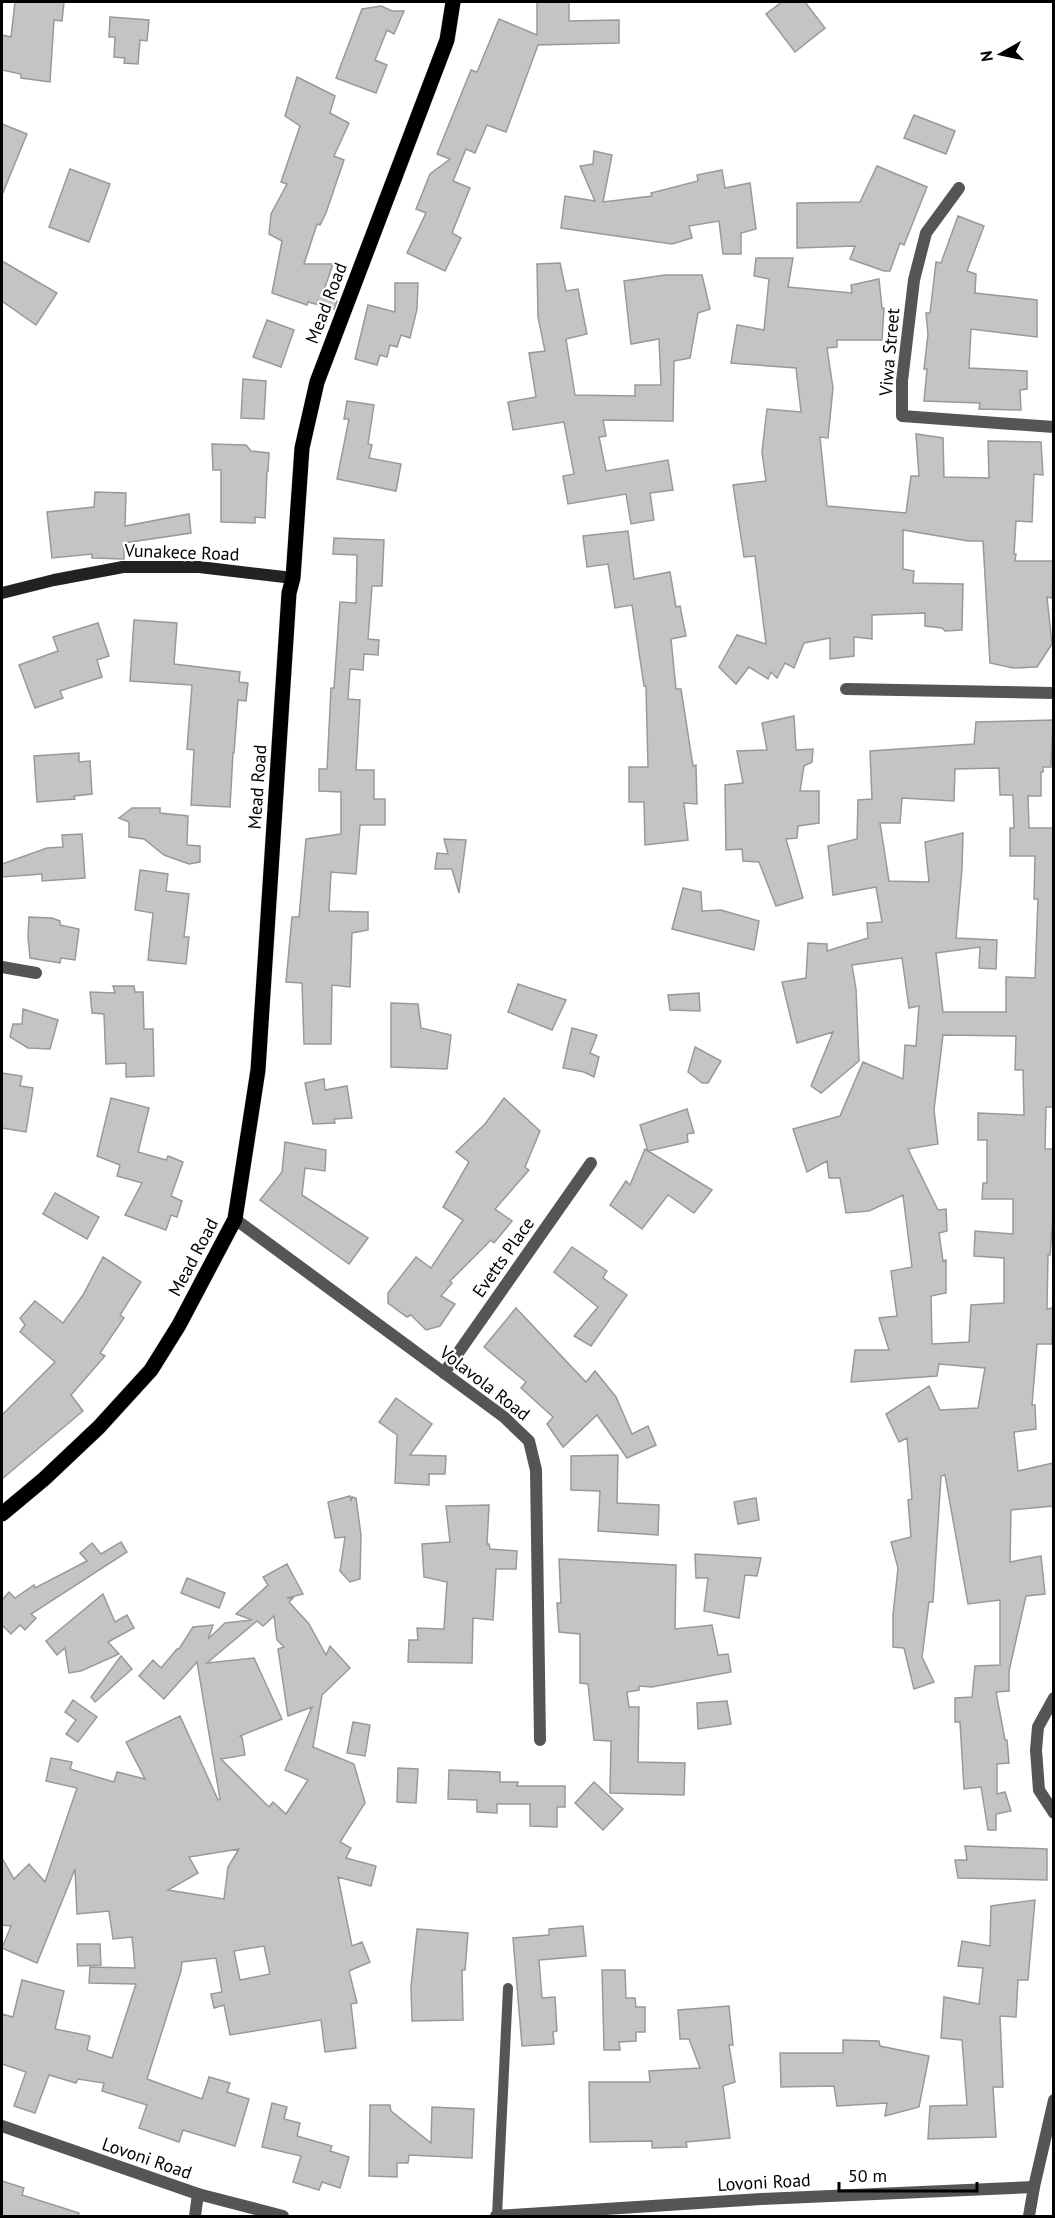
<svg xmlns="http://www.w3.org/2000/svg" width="1055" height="2218" font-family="'PT Sans',sans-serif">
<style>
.building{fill:#c4c4c4;stroke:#999;stroke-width:1.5;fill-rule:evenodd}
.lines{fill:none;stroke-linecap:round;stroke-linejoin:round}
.primary-casing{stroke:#dbdbdb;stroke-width:16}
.service{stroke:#555;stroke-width:10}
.minor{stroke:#555;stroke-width:12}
.secondary{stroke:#222;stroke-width:12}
.primary{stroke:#000;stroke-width:15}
.labels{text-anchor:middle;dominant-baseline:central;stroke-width:4.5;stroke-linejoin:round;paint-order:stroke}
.street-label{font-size:18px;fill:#000;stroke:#fff}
</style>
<rect width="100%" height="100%" fill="#fff"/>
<!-- building -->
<g class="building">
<polygon points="15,2 64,2 62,21 54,20 50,82 21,78 21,74 2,70 2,35 11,37"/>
<polygon points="537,2 569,2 569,21 619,20 619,43 538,45 506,132 487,125 475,153 466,149 453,181 470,188 452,233 461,238 445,271 407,253 426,213 416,209 430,174 450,159 437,154 471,70 477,72 499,19 537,35"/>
<polygon points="782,2 805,2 825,28 795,52 766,14"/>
<polygon points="381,6 392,11 404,11 394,34 387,30 375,60 387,65 376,93 336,78 362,9"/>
<polygon points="110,17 149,20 147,41 140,40 138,64 124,63 125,58 114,57 115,37 109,37"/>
<polygon points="297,77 335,96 330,113 349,123 334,156 344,160 326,213 320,225 317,224 304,264 333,264 323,293 337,301 334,309 308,302 307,305 272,293 282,241 269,234 271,214 287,184 281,182 300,126 285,116"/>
<polygon points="914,115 955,131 946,154 904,138"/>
<polygon points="2,124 27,134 2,195"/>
<polygon points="594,151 612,155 603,202 652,196 651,193 698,181 697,175 722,170 725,188 750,183 756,229 741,233 741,254 723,254 719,221 689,226 692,238 672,244 561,228 565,196 595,201 580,166 593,164"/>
<polygon points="877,166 927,187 904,245 900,243 890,271 884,271 850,259 855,246 797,248 797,203 860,202"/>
<polygon points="70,169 110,184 89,242 49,227"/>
<polygon points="958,216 984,226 967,271 976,274 975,293 1037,300 1037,337 971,329 969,368 1027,371 1027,389 1020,390 1021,410 979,409 980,403 924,401 927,369 924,369 928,334 926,313 930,313 936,262 941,263"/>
<polygon points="756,258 793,258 788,287 852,293 851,285 879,279 882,308 884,308 882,340 837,340 837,347 827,348 833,388 828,438 820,437 827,506 906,513 911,476 919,476 916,434 943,438 944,477 989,478 988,441 1041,442 1043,475 1034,474 1032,522 1016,521 1014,554 1016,554 1015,561 1053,561 1052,598 1047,597 1052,644 1037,667 1013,668 990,663 983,541 968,541 903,530 903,569 914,571 913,583 963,584 962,630 945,631 942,628 925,626 925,613 872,615 872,639 854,637 854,656 830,659 830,638 804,643 794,668 785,663 777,678 771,672 768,679 749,667 736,684 719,667 737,635 766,644 755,556 744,557 733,485 766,481 762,452 767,409 801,412 796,368 731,363 737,325 764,330 769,279 754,276"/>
<polygon points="2,261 57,293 36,325 2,301"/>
<polygon points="560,263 566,291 578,289 587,334 566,339 575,395 635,396 635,385 661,385 659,339 631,344 624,281 665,275 702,275 710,309 698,313 690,358 674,361 673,421 603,420 606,436 599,437 606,471 668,460 673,490 650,493 654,520 631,524 626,494 568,504 563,476 574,474 564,422 513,430 508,402 536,397 529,353 545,351 538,317 537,264"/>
<polygon points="395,283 418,283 417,309 410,338 401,335 397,347 390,345 387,357 380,355 377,365 355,359 368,305 395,312"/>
<polygon points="267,320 294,330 281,367 253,357"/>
<polygon points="243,379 266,381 264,419 241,418"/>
<polygon points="347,401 374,405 368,444 372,445 369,458 401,464 396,491 337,479 349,419 344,419"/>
<polygon points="212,444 246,445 251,451 269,453 268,471 267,471 265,518 255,517 255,523 221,522 221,470 213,470"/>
<polygon points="95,492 126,493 125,526 189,514 191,533 124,543 124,559 92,558 92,554 52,558 47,512 94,507"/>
<polygon points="628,531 634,579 670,572 676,607 680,606 686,636 671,639 676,689 681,689 693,766 696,765 697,804 684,803 688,840 645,845 644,802 629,802 629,767 648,767 646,686 644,686 632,605 615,608 608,564 587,567 583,536"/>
<polygon points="334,538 384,540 382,586 372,586 368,639 379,640 378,655 364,654 363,670 350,669 348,699 360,700 356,770 374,770 374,799 385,799 385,825 360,825 356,874 331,872 329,911 368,912 368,930 352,933 350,987 332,985 331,1044 304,1044 302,983 286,982 292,917 299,917 306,839 341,834 341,792 319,791 319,769 327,769 331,688 334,688 340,602 356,603 357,555 333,554"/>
<polygon points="134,620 177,623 174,664 240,672 239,682 248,683 246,701 238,700 234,753 233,753 230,807 191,805 194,750 187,749 192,685 130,681"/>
<polygon points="98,623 109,656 97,660 102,677 60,691 63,698 35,708 19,665 58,651 53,637"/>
<polygon points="794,716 796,750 813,749 812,762 804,766 800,791 819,791 819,823 798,826 797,838 786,839 803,898 776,906 759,862 743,861 742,849 726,850 725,785 743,783 737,751 767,750 762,723"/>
<path d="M 1053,720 L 1051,767 L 1043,767 L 1043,772 L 1041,772 L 1041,796 L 1028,796 L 1029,828 L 1053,828 L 1053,1107 L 1046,1107 L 1045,1149 L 1053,1149 L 1053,1215 L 1050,1255 L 1048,1255 L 1047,1309 L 1053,1308 L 1052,1344 L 1037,1344 L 1032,1405 L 1035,1405 L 1036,1429 L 1014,1432 L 1018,1471 L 1053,1463 L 1053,1506 L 1011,1510 L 1010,1562 L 1041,1556 L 1045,1594 L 1026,1596 L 1009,1671 L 1009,1691 L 996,1692 L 1005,1740 L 1007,1740 L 1009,1763 L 997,1764 L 997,1794 L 1005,1792 L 1011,1811 L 996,1814 L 996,1830 L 988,1830 L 981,1787 L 964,1789 L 960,1722 L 955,1722 L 955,1698 L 972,1697 L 975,1666 L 1000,1665 L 1000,1600 L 968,1604 L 945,1475 L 941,1476 L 933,1602 L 929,1602 L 922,1657 L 934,1682 L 914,1689 L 904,1648 L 893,1647 L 893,1615 L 898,1568 L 891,1542 L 911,1537 L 908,1500 L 912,1499 L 907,1438 L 899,1442 L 886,1414 L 929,1386 L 940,1410 L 978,1408 L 985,1368 L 939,1364 L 937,1376 L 851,1382 L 855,1350 L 889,1350 L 879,1318 L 897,1316 L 891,1271 L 912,1267 L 903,1195 L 869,1211 L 846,1213 L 840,1178 L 829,1178 L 827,1161 L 807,1172 L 793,1129 L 840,1116 L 863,1062 L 903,1079 L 905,1045 L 916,1046 L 919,1006 L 909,1008 L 902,958 L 852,965 L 856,989 L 859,1061 L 821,1093 L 811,1086 L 833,1032 L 797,1043 L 782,982 L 806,978 L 808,943 L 827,944 L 827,951 L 868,938 L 867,923 L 882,922 L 876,887 L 833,895 L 828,846 L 857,839 L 858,800 L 872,799 L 870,751 L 974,744 L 976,722 ZM 999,768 L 1000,795 L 1013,795 L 1014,828 L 1010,828 L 1010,856 L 1035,856 L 1034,899 L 1038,899 L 1035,978 L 1006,977 L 1006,1012 L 943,1012 L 936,953 L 980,947 L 979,968 L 996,969 L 997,940 L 956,938 L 962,869 L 963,833 L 925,842 L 929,882 L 889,881 L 880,823 L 900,823 L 902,798 L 954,801 L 955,769 ZM 943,1035 L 1016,1036 L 1015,1070 L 1023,1070 L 1024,1115 L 978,1113 L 978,1140 L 987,1140 L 987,1183 L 983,1183 L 982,1199 L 1013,1199 L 1013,1234 L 975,1231 L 974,1256 L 1004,1258 L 1004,1303 L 971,1305 L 969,1342 L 932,1344 L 931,1296 L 946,1293 L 946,1260 L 943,1261 L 939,1233 L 947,1231 L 946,1209 L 938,1210 L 908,1149 L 938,1144 L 934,1110 Z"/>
<polygon points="79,753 79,762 90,761 92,794 74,796 75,799 37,802 34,756"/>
<polygon points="132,808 160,808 160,813 188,816 187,845 200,846 200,862 189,864 164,855 144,839 129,837 129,822 119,818"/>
<polygon points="82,834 85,878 42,881 42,874 2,877 2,864 47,848 63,847 62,835"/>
<polygon points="444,839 466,840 459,893 452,869 435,869 437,853 448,854"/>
<polygon points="140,870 168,874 166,891 189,894 184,937 189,937 186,964 148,960 153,913 135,910"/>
<polygon points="683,888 701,892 702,911 721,910 759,921 754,950 672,929"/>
<polygon points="29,917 52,918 60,921 60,925 79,929 75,960 61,958 60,963 30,958 28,936"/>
<polygon points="518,984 566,1000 552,1030 508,1012"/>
<polygon points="113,986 134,986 135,992 143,992 144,1029 153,1029 154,1076 126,1077 126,1063 106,1064 104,1014 92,1013 90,992 115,993"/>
<polygon points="699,993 700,1011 670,1010 668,995"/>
<polygon points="391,1003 418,1004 421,1028 451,1035 447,1069 391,1067"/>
<polygon points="23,1009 58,1020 50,1049 28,1048 10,1037 13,1024 22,1024"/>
<polygon points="572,1028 597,1035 590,1053 599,1057 594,1077 584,1072 563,1068"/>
<polygon points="695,1047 721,1061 708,1083 702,1083 688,1072"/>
<polygon points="2,1073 22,1076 20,1086 33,1088 26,1132 2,1128"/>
<polygon points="324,1079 325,1090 347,1086 352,1118 334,1119 335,1123 313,1124 305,1083"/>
<polygon points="111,1098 149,1108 138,1152 166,1160 168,1156 183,1162 171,1196 182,1201 177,1217 171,1215 166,1230 125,1215 142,1183 117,1176 120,1165 97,1156"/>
<polygon points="504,1098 540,1131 525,1167 529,1170 495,1209 512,1221 494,1243 491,1240 450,1281 452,1283 441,1296 455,1304 440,1326 426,1330 411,1315 407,1317 388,1303 388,1293 416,1257 431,1268 463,1220 443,1207 469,1162 456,1152 485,1124"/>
<polygon points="687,1109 694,1133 687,1134 688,1142 648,1151 712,1190 694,1213 668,1195 642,1229 610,1205 626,1181 630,1185 645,1149 648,1151 640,1125"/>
<polygon points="285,1142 326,1150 325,1171 305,1168 302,1195 368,1238 349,1264 260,1200 282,1172"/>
<polygon points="55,1193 99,1217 87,1239 43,1214"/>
<polygon points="572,1247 607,1271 603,1278 627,1295 591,1346 574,1336 598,1307 554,1272"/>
<polygon points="103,1257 141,1282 120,1315 124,1318 100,1353 105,1356 71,1395 83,1411 2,1479 2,1415 55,1362 20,1332 25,1325 20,1318 35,1301 63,1323 83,1295"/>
<polygon points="516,1308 586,1382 595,1371 616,1397 632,1434 648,1426 656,1445 627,1458 597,1415 563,1447 547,1424 553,1417 521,1388 526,1382 484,1347"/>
<polygon points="396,1398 432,1424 410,1455 446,1456 445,1474 429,1474 429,1485 395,1483 397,1435 379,1422"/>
<polygon points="618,1455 617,1503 659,1505 658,1535 598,1531 600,1491 571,1490 571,1456"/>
<polygon points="350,1496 351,1501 352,1497 356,1498 361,1535 360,1579 350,1582 340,1571 345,1537 335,1538 328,1502"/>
<polygon points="756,1498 759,1520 738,1524 734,1502"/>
<polygon points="489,1505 487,1544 489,1544 490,1549 517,1551 516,1569 496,1569 493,1620 473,1618 472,1663 408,1662 409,1640 418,1640 417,1628 444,1629 447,1582 424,1577 422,1544 450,1542 446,1506"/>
<polygon points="121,1542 127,1552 31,1614 36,1618 25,1630 20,1625 11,1634 2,1625 2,1600 9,1592 15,1598 34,1585 35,1588 87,1561 80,1553 92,1543 101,1554"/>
<polygon points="695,1554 761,1558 757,1576 745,1575 739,1618 704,1611 708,1578 696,1578"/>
<polygon points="559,1559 676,1565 675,1629 712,1625 718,1655 728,1654 731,1672 652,1687 639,1686 639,1690 627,1692 629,1707 639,1707 638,1762 685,1763 684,1795 610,1793 611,1741 594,1740 588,1684 580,1683 580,1634 559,1632 557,1603 561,1603"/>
<path d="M 287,1564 L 303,1594 L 287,1598 L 293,1598 L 289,1602 L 309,1624 L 326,1655 L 330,1646 L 350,1668 L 322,1695 L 313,1747 L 354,1764 L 365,1803 L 340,1842 L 351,1848 L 346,1858 L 376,1866 L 371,1886 L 338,1877 L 352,1946 L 362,1942 L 370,1962 L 349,1971 L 357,2003 L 351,2004 L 356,2048 L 325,2052 L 321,2020 L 230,2035 L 224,2005 L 214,2008 L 211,1994 L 222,1992 L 216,1958 L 182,1962 L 181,1971 L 147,2079 L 202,2099 L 209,2077 L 230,2083 L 227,2092 L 249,2099 L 235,2146 L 183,2130 L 179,2142 L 139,2128 L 147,2105 L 102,2091 L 104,2083 L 78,2079 L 76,2083 L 49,2075 L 35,2113 L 14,2106 L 26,2072 L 2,2064 L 2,2014 L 13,2017 L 22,1980 L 64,1991 L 55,2029 L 90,2036 L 87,2050 L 112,2058 L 136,1984 L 89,1983 L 90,1967 L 135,1968 L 132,1937 L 113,1939 L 109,1911 L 77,1914 L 75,1869 L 37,1963 L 2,1948 L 11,1926 L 2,1925 L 2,1858 L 14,1879 L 29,1864 L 45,1882 L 77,1788 L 46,1781 L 51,1758 L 72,1762 L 70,1769 L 114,1782 L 117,1772 L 145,1779 L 126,1742 L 180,1716 L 218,1800 L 220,1799 L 197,1662 L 164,1699 L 139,1676 L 153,1660 L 161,1668 L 177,1649 L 179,1649 L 193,1627 L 213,1625 L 208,1639 L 225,1623 L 252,1620 L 236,1614 L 268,1585 L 263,1577 ZM 274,1616 L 277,1640 L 284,1647 L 278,1649 L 288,1716 L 312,1707 L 285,1770 L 308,1780 L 286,1814 L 273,1802 L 269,1807 L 221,1759 L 245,1755 L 242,1737 L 240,1736 L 282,1719 L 254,1658 L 207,1663 L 257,1621 L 263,1626 ZM 239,1849 L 228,1867 L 224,1899 L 168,1890 L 198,1873 L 189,1857 ZM 264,1946 L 270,1974 L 240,1980 L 234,1951 Z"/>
<polygon points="187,1578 225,1593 219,1608 181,1593"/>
<polygon points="103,1594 115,1622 127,1615 134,1628 108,1642 119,1654 81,1671 69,1673 65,1648 57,1655 46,1641"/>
<polygon points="121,1656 132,1669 95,1702 91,1697"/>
<polygon points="73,1700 97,1717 78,1742 66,1734 76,1720 65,1712"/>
<polygon points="727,1701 731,1724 698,1729 697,1703"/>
<polygon points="353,1722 370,1725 365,1756 347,1753"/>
<polygon points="398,1768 418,1769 416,1803 397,1802"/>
<polygon points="449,1770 500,1772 500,1782 518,1782 517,1786 565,1786 565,1807 557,1807 557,1827 530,1826 530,1804 497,1804 497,1813 477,1812 477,1800 448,1799"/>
<polygon points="594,1782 623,1809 603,1830 575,1803"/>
<polygon points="965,1846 1047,1849 1047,1880 958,1878 955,1860 967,1860"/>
<polygon points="1035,1900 1028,1980 1018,1980 1016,2017 1000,2016 1003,2087 993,2087 996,2137 928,2139 930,2106 967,2105 962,2040 941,2038 944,1997 979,2004 983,1968 958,1966 962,1941 990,1946 991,1906"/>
<polygon points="583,1926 586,1956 539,1960 542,1998 555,1997 557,2031 553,2032 554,2044 522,2046 513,1938 549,1935 549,1929"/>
<polygon points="417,1929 468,1933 465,1970 462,1970 463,2020 412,2021 411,1987"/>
<polygon points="77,1944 100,1944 101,1965 78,1966"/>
<polygon points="602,1970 625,1970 626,1998 635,1998 636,2007 645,2007 645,2032 636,2032 636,2041 619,2042 620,2050 604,2050"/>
<polygon points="729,2006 733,2045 729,2045 735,2082 723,2086 730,2138 686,2142 687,2147 652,2148 652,2141 590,2142 589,2082 650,2082 649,2071 700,2068 689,2039 680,2039 678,2010"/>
<polygon points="843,2040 879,2041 880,2046 929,2056 919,2107 885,2116 887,2103 837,2106 834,2086 781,2087 780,2053 843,2053"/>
<polygon points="272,2103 287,2107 284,2119 300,2123 297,2136 332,2146 330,2151 349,2157 340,2188 322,2182 319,2190 293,2182 301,2156 262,2147"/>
<polygon points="370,2105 390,2105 391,2111 431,2143 432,2107 474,2109 472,2158 409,2155 408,2163 397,2163 397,2177 369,2176"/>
<polygon points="2,2181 24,2188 22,2195 79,2213 78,2217 2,2217"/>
</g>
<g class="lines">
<defs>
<polyline id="primary" points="2,1514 44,1479 99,1427 151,1370 179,1325 235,1219 258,1070 289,593 293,578 302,448 317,382 447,40 453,2"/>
</defs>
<!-- primary casing -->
<use href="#primary" class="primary-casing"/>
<!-- service -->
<polyline class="service" points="497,2216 508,1988"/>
<!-- minor -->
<g class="minor">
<polyline points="959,188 926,233 914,280 902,381 902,416 1054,427"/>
<polyline points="846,689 1054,693"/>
<polyline points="2,967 36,973"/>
<polyline points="235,1219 504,1417 529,1441 536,1470 540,1740"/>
<polyline points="444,1373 591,1163"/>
<polyline points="1054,1698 1038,1727 1036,1750 1039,1790 1054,1813"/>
<polyline points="2,2126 198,2194 283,2216"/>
<polyline points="195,2216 198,2194"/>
<polyline points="496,2216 761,2199 1034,2187"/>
<polyline points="1029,2216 1034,2187 1054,2100"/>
</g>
<!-- secondary -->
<polyline class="secondary" points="2,593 54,580 123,567 199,567 293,578"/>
<!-- primary -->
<use href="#primary" class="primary"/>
</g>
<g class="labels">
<!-- street labels -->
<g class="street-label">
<text transform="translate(326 303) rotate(-69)">Mead Road</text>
<text transform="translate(889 352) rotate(-85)">Viwa Street</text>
<text transform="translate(182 552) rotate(2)">Vunakece Road</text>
<text transform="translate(257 787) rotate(-86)">Mead Road</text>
<text transform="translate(193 1257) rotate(-62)">Mead Road</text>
<text transform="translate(503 1257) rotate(-55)">Evetts Place</text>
<text transform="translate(485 1383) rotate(38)">Volavola Road</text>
<text transform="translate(147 2158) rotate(19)">Lovoni Road</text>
<text transform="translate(764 2182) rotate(-3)">Lovoni Road</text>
</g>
</g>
<!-- border -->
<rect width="1055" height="2218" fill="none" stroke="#000000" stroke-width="6"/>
<!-- north arrow -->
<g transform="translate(1001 54) rotate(261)" stroke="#ffffff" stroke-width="4.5" paint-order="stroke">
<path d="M0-4.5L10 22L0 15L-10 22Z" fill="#000000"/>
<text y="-9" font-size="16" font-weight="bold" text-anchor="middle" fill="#000000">N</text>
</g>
<!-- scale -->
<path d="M839 2182v9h138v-9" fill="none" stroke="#000000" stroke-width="3"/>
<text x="848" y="2182" font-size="18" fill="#000000" stroke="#ffffff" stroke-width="4.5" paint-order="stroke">50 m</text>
</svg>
